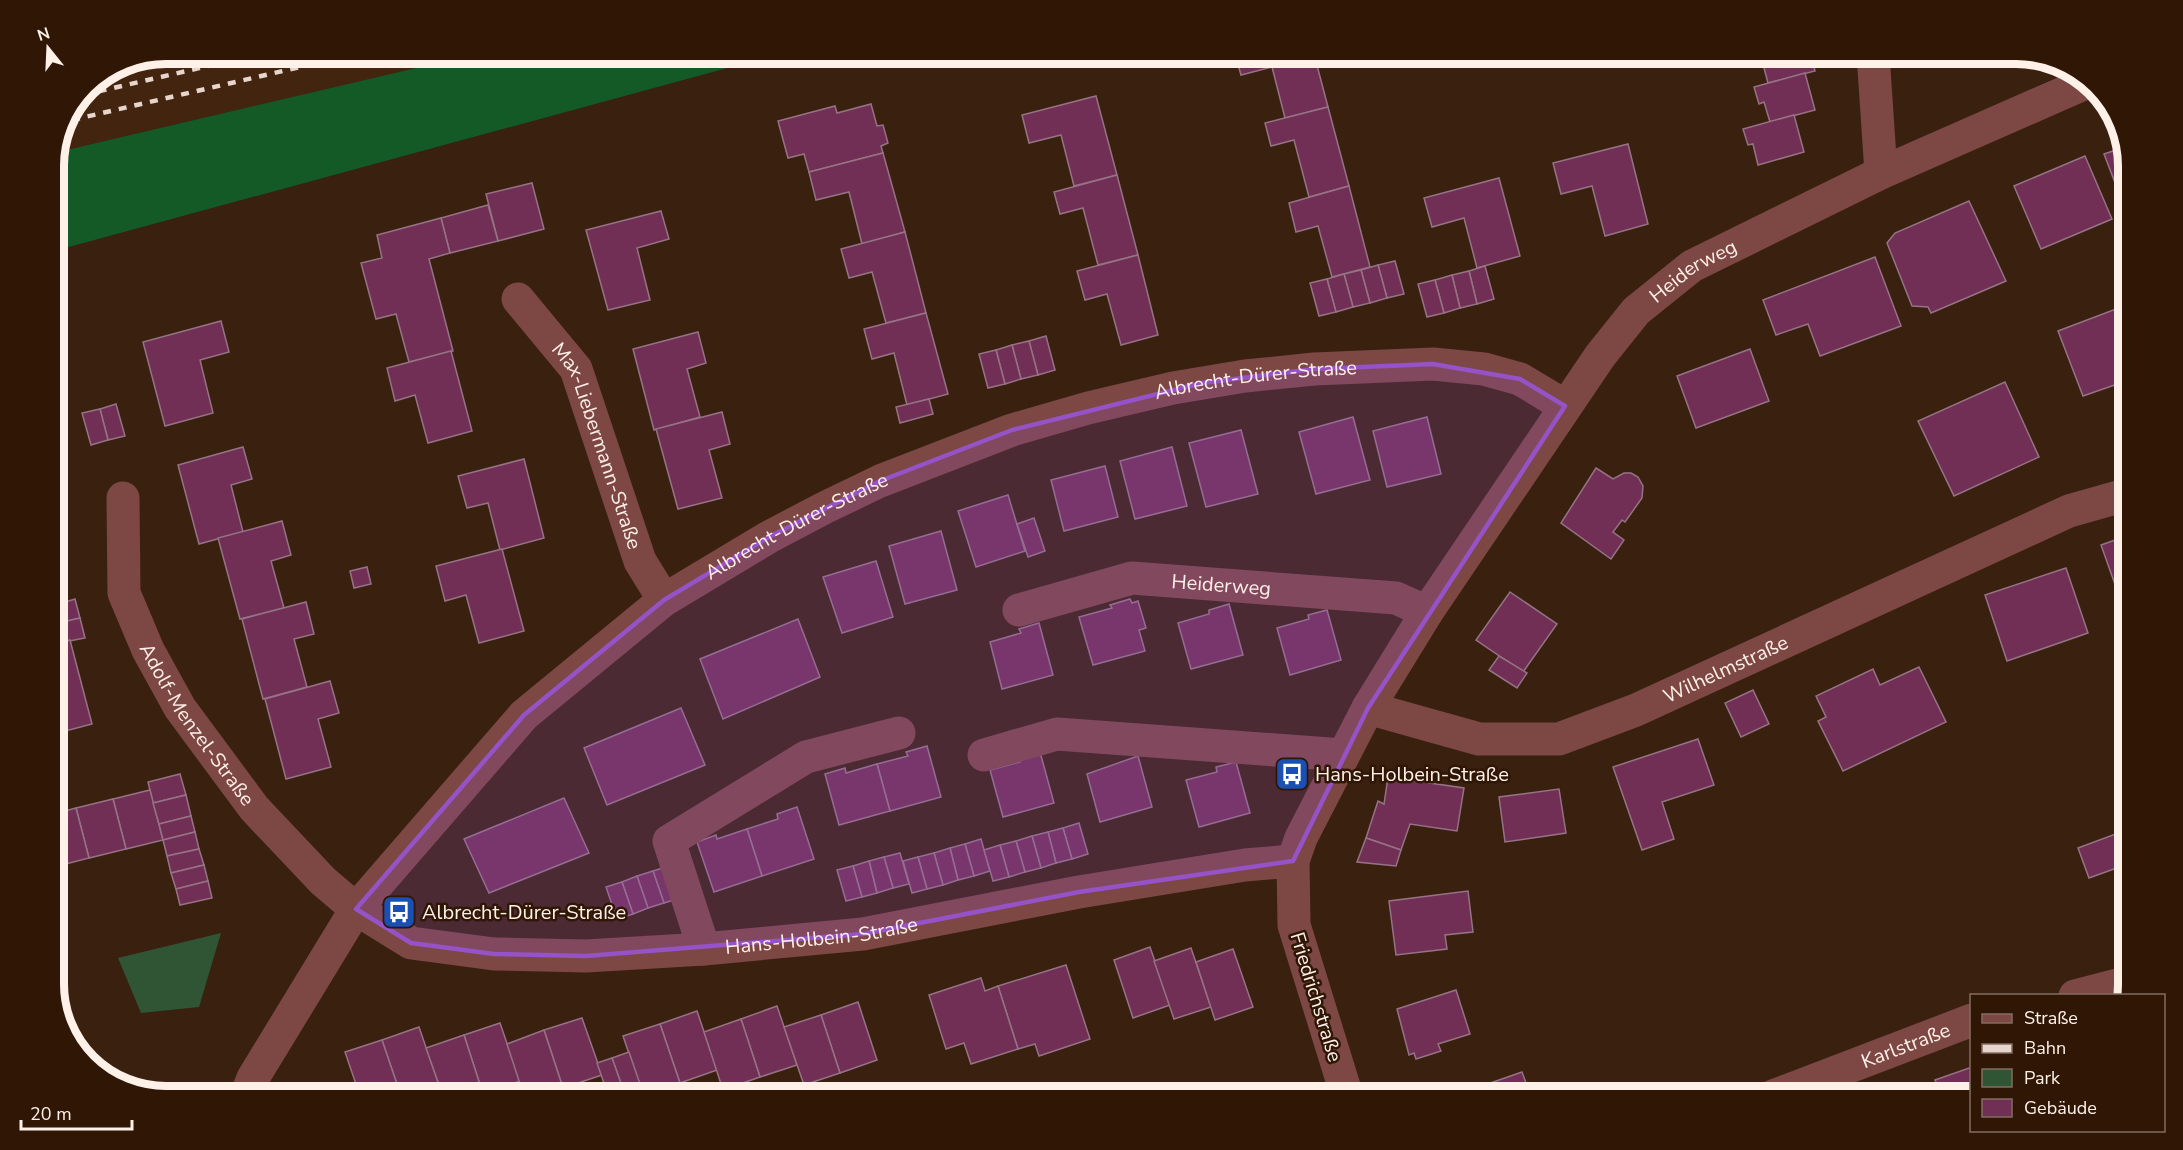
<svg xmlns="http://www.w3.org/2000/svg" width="2183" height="1150" font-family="'Nunito Sans',sans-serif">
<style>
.built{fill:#43240e}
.green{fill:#2f5535}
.forest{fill:#145a27}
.building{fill:#712f56;stroke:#957385;stroke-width:1.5}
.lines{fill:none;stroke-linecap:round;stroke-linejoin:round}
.minor{stroke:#7d4744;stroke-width:33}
.rail{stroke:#e6d6cd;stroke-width:4.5;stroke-dasharray:8 8;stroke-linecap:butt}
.marked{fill:#9553c7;fill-opacity:0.2;stroke:#9553c7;stroke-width:4.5;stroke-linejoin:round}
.labels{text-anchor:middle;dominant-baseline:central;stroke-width:5;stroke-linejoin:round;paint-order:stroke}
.street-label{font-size:20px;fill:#fff0e8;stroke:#2f1605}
.poi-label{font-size:20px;fill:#fff0e8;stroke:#2f1605;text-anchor:start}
.rim{fill:none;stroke:#fff0e8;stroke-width:8}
</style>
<rect width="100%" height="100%" fill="#3a200f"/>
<!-- built -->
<polygon class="built" points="167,54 476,54 58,152 87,87 124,62"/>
<!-- green -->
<polygon class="green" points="221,933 199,1007 141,1013 118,958"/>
<!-- forest -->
<polygon class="forest" points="476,54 779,54 54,251 54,160 58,152"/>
<!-- building -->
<g class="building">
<polygon points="1235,54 1314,54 1328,107 1285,118 1272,67 1241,75"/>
<polygon points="1756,54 1811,54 1815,71 1768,83 1763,64 1759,65"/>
<polygon points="1805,73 1815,110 1770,122 1764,102 1759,104 1754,87"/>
<polygon points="1096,96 1117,175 1074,186 1061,135 1029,143 1022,115"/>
<polygon points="871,104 877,126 883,125 888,143 881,146 883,153 809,172 804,154 788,158 778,121 835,106 837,113"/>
<polygon points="1328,107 1349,186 1309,197 1294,140 1271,146 1265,123"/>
<polygon points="1794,115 1804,152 1758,165 1753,144 1748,145 1743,129"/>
<polygon points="2122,140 2129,160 2129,199 2122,201 2104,154 2119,149 2116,142"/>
<polygon points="1628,144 1648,224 1605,236 1592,186 1561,194 1553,163"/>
<polygon points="883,153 905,232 862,244 849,192 816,200 809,172"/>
<polygon points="2085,156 2112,219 2041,249 2014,186"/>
<polygon points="1117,175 1138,255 1098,265 1083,208 1060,214 1054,192"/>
<polygon points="1499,178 1520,256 1477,268 1464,218 1432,227 1424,198"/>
<polygon points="532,183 544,229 498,241 486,194"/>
<polygon points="1349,186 1370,267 1332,277 1318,226 1296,232 1289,203"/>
<polygon points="1969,201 2006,281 1931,313 1928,307 1912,306 1887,243 1895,233"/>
<polygon points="488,205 498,241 450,253 441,218"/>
<polygon points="661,211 669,239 637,248 650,300 608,310 586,230"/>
<polygon points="441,218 450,253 429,259 453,351 409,362 396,314 376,319 361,263 382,258 377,235"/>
<polygon points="905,232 926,313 886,323 872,272 849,278 841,249"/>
<polygon points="1138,255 1158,335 1121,345 1107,294 1085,300 1077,271"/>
<polygon points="1875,257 1901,326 1820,356 1808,324 1776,335 1763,300"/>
<polygon points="1395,261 1404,294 1387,298 1378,265"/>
<polygon points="1378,265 1387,298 1370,303 1361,270"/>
<polygon points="1485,266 1494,299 1477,304 1469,271"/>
<polygon points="1361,270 1370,303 1353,307 1344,274"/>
<polygon points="1469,271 1477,304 1460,308 1452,275"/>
<polygon points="1344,274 1353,307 1336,312 1327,279"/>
<polygon points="1452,275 1460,308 1444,313 1435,280"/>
<polygon points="1327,279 1336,312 1319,316 1310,283"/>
<polygon points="1435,280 1444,313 1427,317 1418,284"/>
<polygon points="2129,304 2129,380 2083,396 2058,331"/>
<polygon points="926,313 948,394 907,405 894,353 872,359 864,329"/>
<polygon points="221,321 229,352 200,360 213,413 165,426 143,342"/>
<polygon points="698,332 706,363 687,369 700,417 654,430 633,349"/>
<polygon points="1046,336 1055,370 1038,375 1029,341"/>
<polygon points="1029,341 1038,375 1021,379 1012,345"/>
<polygon points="1012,345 1021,379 1005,384 996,350"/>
<polygon points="1750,349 1769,401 1696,428 1677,376"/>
<polygon points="996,350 1005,384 988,388 979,354"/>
<polygon points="451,351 472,431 428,443 415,395 395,401 387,368"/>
<polygon points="2005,382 2039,457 1954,496 1918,421"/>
<polygon points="929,399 933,414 900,423 896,407"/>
<polygon points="116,404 125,436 108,440 100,409"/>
<polygon points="100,409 108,440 91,445 82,413"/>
<polygon points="722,412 730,444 709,450 722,498 678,509 656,429"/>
<polygon points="1353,417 1370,480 1316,494 1299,432"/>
<polygon points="1427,417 1441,474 1387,487 1373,431"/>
<polygon points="1241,430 1258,494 1206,507 1189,443"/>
<polygon points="243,447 252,479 231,485 243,532 199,544 178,465"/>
<polygon points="1172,447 1187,506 1135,519 1120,461"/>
<polygon points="524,459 544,538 500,550 488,503 467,508 458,476"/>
<polygon points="1105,466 1118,517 1064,531 1051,480"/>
<polygon points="1596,468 1613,479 1624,473 1631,473 1638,477 1643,486 1642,498 1625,522 1622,520 1613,532 1624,540 1611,559 1561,523"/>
<polygon points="1008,495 1025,551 976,567 958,511"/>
<polygon points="1034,518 1045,551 1028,557 1017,524"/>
<polygon points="282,521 291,555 271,561 284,608 240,619 218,538"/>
<polygon points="941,531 957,590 905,604 889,546"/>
<polygon points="2129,535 2129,604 2123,607 2101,545"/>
<polygon points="502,549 524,631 479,643 466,595 445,601 436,566"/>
<polygon points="876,561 893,617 842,633 823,577"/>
<polygon points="367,567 371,584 354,588 350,571"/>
<polygon points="2066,568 2088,633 2007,661 1985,595"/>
<polygon points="1510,592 1557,624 1523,672 1476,640"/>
<polygon points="75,599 80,618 54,624 54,608 60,607 59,604"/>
<polygon points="1130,599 1132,603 1138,601 1146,628 1139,630 1145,651 1093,665 1079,617 1112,608 1110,605"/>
<polygon points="306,602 314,634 294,639 307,687 263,699 242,619"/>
<polygon points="1229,604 1243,655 1191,669 1178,623 1209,614 1209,610"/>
<polygon points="1327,610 1341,660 1290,675 1277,628 1309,619 1308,615"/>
<polygon points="80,618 85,638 54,644 54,624"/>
<polygon points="798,619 820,677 723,719 700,659"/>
<polygon points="1039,623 1053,675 1002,689 990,642 1021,633 1019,629"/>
<polygon points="70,640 92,724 54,734 54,644"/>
<polygon points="1499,656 1527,673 1517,688 1489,670"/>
<polygon points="1919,667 1946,722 1843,771 1818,721 1826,717 1816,696 1873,669 1880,685"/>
<polygon points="330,681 339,713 318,719 331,767 286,779 265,699"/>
<polygon points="1753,690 1769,724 1741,737 1725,703"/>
<polygon points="681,708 705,765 607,805 584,748"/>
<polygon points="1698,739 1714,785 1662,802 1674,839 1642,850 1613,767"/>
<polygon points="927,746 941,797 890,811 877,764 908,756 906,752"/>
<polygon points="1040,752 1054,803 1003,817 990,770 1020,762 1019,758"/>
<polygon points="1138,756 1152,807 1100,822 1087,774"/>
<polygon points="1236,762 1250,813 1199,827 1186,780 1217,772 1216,767"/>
<polygon points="877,764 890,811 839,825 825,774 845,768 846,773"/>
<polygon points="180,774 186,795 153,803 148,782"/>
<polygon points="1388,777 1464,788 1457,831 1410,824 1401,850 1366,838 1378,801 1384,804"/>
<polygon points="1559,789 1566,833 1505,842 1499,797"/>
<polygon points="150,790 163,840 126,849 113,799"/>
<polygon points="186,795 191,816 159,824 153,803"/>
<polygon points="564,798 589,853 489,893 464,839"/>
<polygon points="113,799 126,849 89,858 76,808"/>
<polygon points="797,807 814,859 762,876 747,829 778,819 777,814"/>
<polygon points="76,808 89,858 54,867 54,814"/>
<polygon points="191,816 195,832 163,840 159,824"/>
<polygon points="1079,823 1088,854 1072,859 1063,828"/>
<polygon points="1063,828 1072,859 1056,863 1048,832"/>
<polygon points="747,829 762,876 714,892 697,842 716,835 717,839"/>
<polygon points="2129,829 2129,875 2125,865 2089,878 2078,848"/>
<polygon points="195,832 199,849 167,856 163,840"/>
<polygon points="1048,832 1056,863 1041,868 1032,836"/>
<polygon points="1032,836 1041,868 1025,872 1016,841"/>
<polygon points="1366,838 1401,850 1396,866 1357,862"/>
<polygon points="981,839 990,871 974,876 965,844"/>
<polygon points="1016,841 1025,872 1009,877 1000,845"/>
<polygon points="965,844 974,876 958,880 950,848"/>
<polygon points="1000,845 1009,877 993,881 984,850"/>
<polygon points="950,848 958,880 943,885 934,853"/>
<polygon points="199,849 204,865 171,873 167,856"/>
<polygon points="900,853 909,884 893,888 884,857"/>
<polygon points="934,853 943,885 927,889 918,857"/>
<polygon points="884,857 893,888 877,893 869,861"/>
<polygon points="918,857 927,889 912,893 903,861"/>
<polygon points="869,861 877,893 862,897 853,866"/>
<polygon points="204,865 208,881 176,889 171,873"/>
<polygon points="669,866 680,898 664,903 653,871"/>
<polygon points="853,866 862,897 846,901 837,870"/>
<polygon points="653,871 664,903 648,908 637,876"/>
<polygon points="637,876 648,908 633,914 622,882"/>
<polygon points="208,881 212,898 180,905 176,889"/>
<polygon points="622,882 633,914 617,919 606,887"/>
<polygon points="1468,891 1473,932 1445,935 1447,949 1396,955 1389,901"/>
<polygon points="1150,947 1170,1005 1133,1018 1114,960"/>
<polygon points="1191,948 1211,1007 1174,1019 1154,961"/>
<polygon points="1233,949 1253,1007 1215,1020 1196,962"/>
<polygon points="1066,965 1090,1039 1039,1056 1035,1044 1018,1049 998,986"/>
<polygon points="981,978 985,991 998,986 1018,1049 971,1064 964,1043 946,1049 929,995"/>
<polygon points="1456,990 1470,1034 1438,1044 1441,1051 1416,1059 1414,1053 1409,1055 1397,1009"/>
<polygon points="858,1002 877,1060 840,1073 821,1015"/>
<polygon points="777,1006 797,1065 760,1077 741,1019"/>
<polygon points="697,1011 717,1070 680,1083 660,1024"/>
<polygon points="821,1015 840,1073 804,1085 784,1027"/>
<polygon points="582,1018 602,1075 563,1088 544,1030"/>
<polygon points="741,1019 760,1077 723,1090 704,1032"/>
<polygon points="500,1023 520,1081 483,1094 464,1035"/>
<polygon points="660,1024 680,1083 643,1095 623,1036"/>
<polygon points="419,1027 439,1085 401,1096 382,1040"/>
<polygon points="544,1030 563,1088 540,1096 524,1096 507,1044"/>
<polygon points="464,1035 483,1094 443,1096 426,1048"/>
<polygon points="382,1040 401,1096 360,1096 345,1052"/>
<polygon points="629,1052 640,1084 623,1089 612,1058"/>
<polygon points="612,1058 623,1089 608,1095 597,1063"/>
<polygon points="1972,1067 1972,1096 1941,1096 1935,1080"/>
<polygon points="1522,1072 1531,1096 1453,1096"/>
<polygon points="311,1083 335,1096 304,1096"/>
<polygon points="1936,1083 1941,1096 1899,1096"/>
<polygon points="128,1085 162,1087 161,1095 128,1087"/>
</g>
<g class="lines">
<!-- minor -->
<g class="minor">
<polyline points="1873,54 1881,173"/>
<path id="s1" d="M 518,299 L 576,369 L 640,561 L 664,600"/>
<path id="s2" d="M 123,498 L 124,593 L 148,650 L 180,708 L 254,808 L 323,881 L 356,909 L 411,943 L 494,954 L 586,956 L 704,949 L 863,934 L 1079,892 L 1245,865 L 1293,861"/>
<path id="s3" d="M 1019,610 L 1132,578 L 1396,598 L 1427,612"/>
<path id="s4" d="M 1368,708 L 1479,739 L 1559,739 L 1636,710 L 2069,511 L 2129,494"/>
<polyline points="984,755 1057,734 1343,755"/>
<polyline points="704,949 669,841 806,757 899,733"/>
<polyline points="2075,996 2129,982"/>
<path id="s5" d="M 246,1096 L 253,1078 L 356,909 L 524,715 L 664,600 L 769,537 L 826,507 L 880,481 L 1012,430 L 1088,408 L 1173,388 L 1245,376 L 1314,369 L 1433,364 L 1484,369 L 1520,379 L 1565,406"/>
<path id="s6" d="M 1347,1096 L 1294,925 L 1293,861 L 1301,838 L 1368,708 L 1427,612 L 1600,356 L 1636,311 L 1692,266 L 1881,173 L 2086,83"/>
<path id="s7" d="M 1773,1096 L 1972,1020"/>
</g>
<!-- rail -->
<g class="rail">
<polyline points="83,95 260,54"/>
<polyline points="72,120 356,54"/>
</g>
</g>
<!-- marked area -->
<path class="marked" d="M 1433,364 L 1520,379 L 1565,406 L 1368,708 L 1293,861 L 1079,892 L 863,934 L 586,956 L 494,954 L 411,943 L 356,909 L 524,715 L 664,600 L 769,537 L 880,481 L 1012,430 L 1202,383 L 1314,369 Z"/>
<!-- icons -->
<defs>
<symbol id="bus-square" viewBox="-11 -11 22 22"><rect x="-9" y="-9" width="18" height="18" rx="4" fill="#1a4fb4" stroke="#2f1605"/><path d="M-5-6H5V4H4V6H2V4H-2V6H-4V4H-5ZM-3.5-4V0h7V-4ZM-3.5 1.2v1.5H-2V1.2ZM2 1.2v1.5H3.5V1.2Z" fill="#fff"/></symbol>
</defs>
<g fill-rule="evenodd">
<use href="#bus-square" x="1273" y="755" width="38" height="38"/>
<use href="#bus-square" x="380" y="893" width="38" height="38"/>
</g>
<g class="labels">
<!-- street labels -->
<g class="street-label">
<text stroke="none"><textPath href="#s6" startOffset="963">Heiderweg</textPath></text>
<text stroke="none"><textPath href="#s5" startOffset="1293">Albrecht-Dürer-Straße</textPath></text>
<text stroke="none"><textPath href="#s1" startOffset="170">Max-Liebermann-Straße</textPath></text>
<text stroke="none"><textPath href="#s5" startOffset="807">Albrecht-Dürer-Straße</textPath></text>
<text stroke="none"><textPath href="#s3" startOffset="207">Heiderweg</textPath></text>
<text stroke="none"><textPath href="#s4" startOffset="376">Wilhelmstraße</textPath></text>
<text stroke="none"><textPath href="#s2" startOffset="246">Adolf-Menzel-Straße</textPath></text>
<text stroke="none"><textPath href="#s2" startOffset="968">Hans-Holbein-Straße</textPath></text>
<text transform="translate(1316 997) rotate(73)">Friedrichstraße</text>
<text stroke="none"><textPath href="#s7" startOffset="142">Karlstraße</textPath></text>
</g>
<!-- poi labels -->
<g class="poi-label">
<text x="1315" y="774">Hans-Holbein-Straße</text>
<text x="422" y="912">Albrecht-Dürer-Straße</text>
</g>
</g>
<!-- crop -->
<path d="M0 0H2183V1150H0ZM166 64H2016A102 102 0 0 1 2118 166V984A102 102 0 0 1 2016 1086H166A102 102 0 0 1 64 984V166A102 102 0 0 1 166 64Z" fill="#2f1605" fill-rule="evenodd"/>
<path class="rim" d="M166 64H2016A102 102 0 0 1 2118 166V984A102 102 0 0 1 2016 1086H166A102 102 0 0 1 64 984V166A102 102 0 0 1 166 64Z"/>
<!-- legend -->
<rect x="1970" y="994" width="195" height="138" fill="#2f1605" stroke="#826d60" stroke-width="1.5"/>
<rect x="1982" y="1014" width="30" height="9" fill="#7d4744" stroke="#826d60" stroke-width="1.5"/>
<text x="2024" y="1024" font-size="18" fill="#fff0e8">Straße</text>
<rect x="1982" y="1044" width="30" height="9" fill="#e6d6cd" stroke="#826d60" stroke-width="1.5"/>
<text x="2024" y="1054" font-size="18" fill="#fff0e8">Bahn</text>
<rect x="1982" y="1069" width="30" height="18" fill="#2f5535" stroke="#826d60" stroke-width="1.5"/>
<text x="2024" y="1084" font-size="18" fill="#fff0e8">Park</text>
<rect x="1982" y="1099" width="30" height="18" fill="#712f56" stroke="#826d60" stroke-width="1.5"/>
<text x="2024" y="1114" font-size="18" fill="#fff0e8">Gebäude</text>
<!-- north arrow -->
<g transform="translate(48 48) rotate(342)" stroke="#2f1605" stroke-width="4.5" paint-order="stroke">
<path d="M0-4.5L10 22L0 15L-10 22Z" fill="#fff0e8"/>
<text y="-9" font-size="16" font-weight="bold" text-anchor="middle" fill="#fff0e8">N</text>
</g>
<!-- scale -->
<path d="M21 1120v9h111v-9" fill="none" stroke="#fff0e8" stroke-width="3"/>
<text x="30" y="1120" font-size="18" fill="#fff0e8" stroke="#2f1605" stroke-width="4.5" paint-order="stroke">20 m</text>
</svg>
